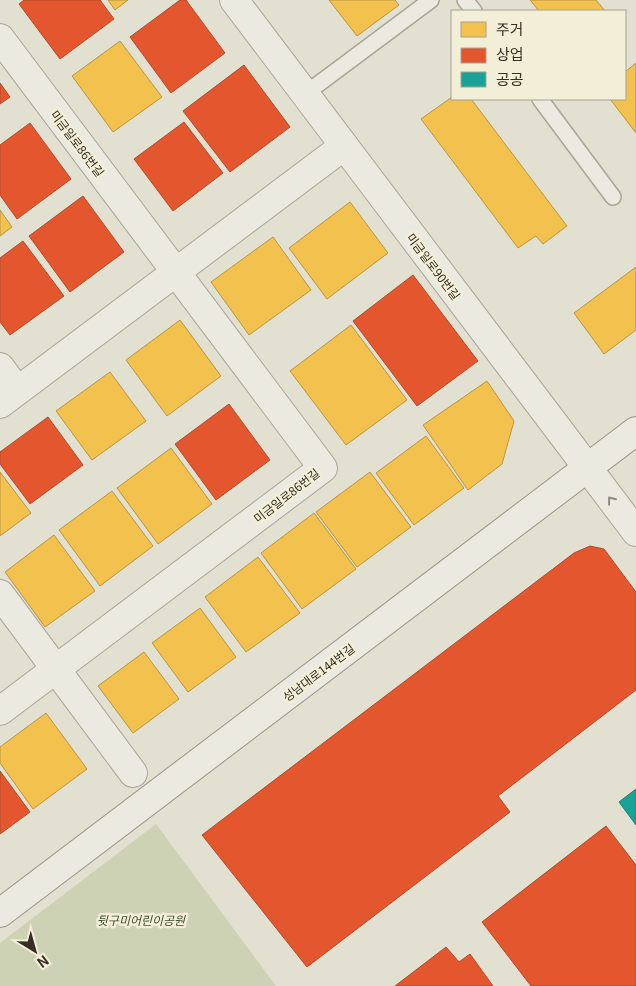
<svg xmlns="http://www.w3.org/2000/svg" width="636" height="986" font-family="Georgia,'Noto Sans KR',serif">
<style>
.green{fill:#cdd2b5}
.homes{fill:#f2c14e;stroke:#ba9541}
.shops{fill:#e4572e;stroke:#b04b2a}
.public{fill:#17a398;stroke:#208075}
.lines{fill:none;stroke-linecap:round;stroke-linejoin:round}
.lane-casing{stroke:#a8a599;stroke-width:18}
.street-casing{stroke:#a8a599;stroke-width:30}
.secondary-casing{stroke:#989489;stroke-width:30}
.lane{stroke:#ebeae1;stroke-width:15}
.street{stroke:#ebeae1;stroke-width:28}
.secondary{stroke:#ebeae1;stroke-width:28}
.oneway{stroke:#908c82}
.labels{text-anchor:middle;dominant-baseline:central;stroke-width:5;stroke-linejoin:round;paint-order:stroke}
.street-label{font-size:12px;fill:#362f22;stroke:#f2eed8}
.park-label{font-size:12px;font-style:italic;fill:#41512a;stroke:#f2eed8}
</style>
<rect width="100%" height="100%" fill="#e2e0d1"/>
<!-- green -->
<polygon class="green" points="156,824 276,986 0,986 0,943"/>
<!-- homes -->
<g class="homes">
<polygon points="108,0 128,0 115,10"/>
<polygon points="329,0 395,0 399,5 357,36"/>
<polygon points="530,0 596,0 605,11 539,11"/>
<polygon points="120,41 162,97 113,132 72,76"/>
<polygon points="636,63 636,133 610,99 625,99 625,72"/>
<polygon points="452,97 471,99 567,226 543,244 536,236 518,248 421,119"/>
<polygon points="350,202 388,253 327,299 289,248"/>
<polygon points="0,210 12,227 0,236"/>
<polygon points="273,237 311,290 249,335 211,282"/>
<polygon points="636,267 636,330 604,354 574,313"/>
<polygon points="180,320 221,376 167,416 126,360"/>
<polygon points="351,325 407,400 346,445 290,371"/>
<polygon points="110,372 146,421 92,460 56,411"/>
<polygon points="487,381 514,421 502,464 468,490 423,425"/>
<polygon points="426,436 464,488 414,525 376,473"/>
<polygon points="171,448 212,504 158,544 117,488"/>
<polygon points="0,472 31,513 0,536"/>
<polygon points="370,472 411,527 357,567 316,512"/>
<polygon points="112,491 153,546 100,586 59,530"/>
<polygon points="314,513 356,569 302,609 261,553"/>
<polygon points="54,535 95,591 45,627 5,572"/>
<polygon points="258,557 300,613 246,652 205,597"/>
<polygon points="200,608 236,657 188,692 152,643"/>
<polygon points="144,652 179,699 133,733 98,686"/>
<polygon points="46,713 87,769 33,809 0,763 0,747"/>
</g>
<!-- shops -->
<g class="shops">
<polygon points="24,0 100,0 114,19 60,59 19,4"/>
<polygon points="180,0 186,0 225,53 171,93 130,37"/>
<polygon points="244,65 290,127 230,172 183,111"/>
<polygon points="0,83 10,97 0,104"/>
<polygon points="184,122 223,173 173,211 134,159"/>
<polygon points="30,123 71,179 17,219 0,195 0,145"/>
<polygon points="83,196 124,252 70,292 29,236"/>
<polygon points="23,241 64,296 10,335 0,322 0,258"/>
<polygon points="413,275 478,361 417,406 353,321"/>
<polygon points="229,404 270,460 216,500 175,444"/>
<polygon points="48,417 83,465 30,504 0,464 0,452"/>
<polygon points="590,546 604,549 636,592 636,690 498,796 510,812 307,967 202,835 574,553"/>
<polygon points="0,771 30,812 0,834"/>
<polygon points="606,826 636,865 636,986 531,986 482,922"/>
<polygon points="446,947 459,962 470,954 493,986 395,986"/>
</g>
<!-- public -->
<polygon class="public" points="636,789 636,825 619,802"/>
<g class="lines">
<defs>
<g id="lane">
<polyline points="465,0 474,11"/>
<polyline points="305,94 431,0"/>
<polyline points="540,99 613,197"/>
</g>
<g id="street">
<polyline points="234,0 636,532"/>
<polyline points="0,38 323,468 0,711"/>
<polyline points="0,367 17,390"/>
<polyline points="0,404 344,146"/>
<polyline points="0,594 133,773"/>
</g>
<polyline id="secondary" points="0,913 636,431"/>
</defs>
<!-- lane casing -->
<use href="#lane" class="lane-casing"/>
<!-- street casing -->
<use href="#street" class="street-casing"/>
<!-- secondary casing -->
<use href="#secondary" class="secondary-casing"/>
<!-- lane -->
<use href="#lane" class="lane"/>
<!-- street -->
<use href="#street" class="street"/>
<!-- secondary -->
<use href="#secondary" class="secondary"/>
</g>
<!-- one-way arrows -->
<defs><path id="oneway-chevron" d="M-2-3.5L2.5 0L-2 3.5" fill="none" stroke-width="1.6" stroke-linecap="round" stroke-linejoin="round" transform="scale(1.25)"/></defs>
<use class="oneway" href="#oneway-chevron" transform="translate(611 500) rotate(-128)"/>
<g class="labels">
<!-- street labels -->
<g class="street-label">
<text transform="translate(78 143) rotate(53)">미금일로86번길</text>
<text transform="translate(434 266) rotate(53)">미금일로90번길</text>
<text transform="translate(286 495) rotate(-38)">미금일로86번길</text>
<text transform="translate(318 672) rotate(-37)">성남대로144번길</text>
</g>
<!-- park labels -->
<g class="park-label">
<text x="141" y="919">뒷구미어린이공원</text>
</g>
</g>
<!-- legend -->
<rect x="451" y="10" width="175" height="90" fill="#f2eed8" stroke="#a7a28f"/>
<rect x="461" y="22" width="25" height="15" fill="#f2c14e" stroke="#a7a28f"/>
<text x="496" y="35" font-size="15" fill="#362f22">주거</text>
<rect x="461" y="48" width="25" height="15" fill="#e4572e" stroke="#a7a28f"/>
<text x="496" y="60" font-size="15" fill="#362f22">상업</text>
<rect x="461" y="72" width="25" height="15" fill="#17a398" stroke="#a7a28f"/>
<text x="496" y="85" font-size="15" fill="#362f22">공공</text>
<!-- north arrow -->
<g transform="translate(35 951) rotate(143)" stroke="#f2eed8" stroke-width="4" paint-order="stroke">
<path d="M0-4L9 19L0 12L-9 19Z" fill="#362f22"/>
<text y="-8" font-size="14" font-weight="bold" text-anchor="middle" fill="#362f22">N</text>
</g>
</svg>
